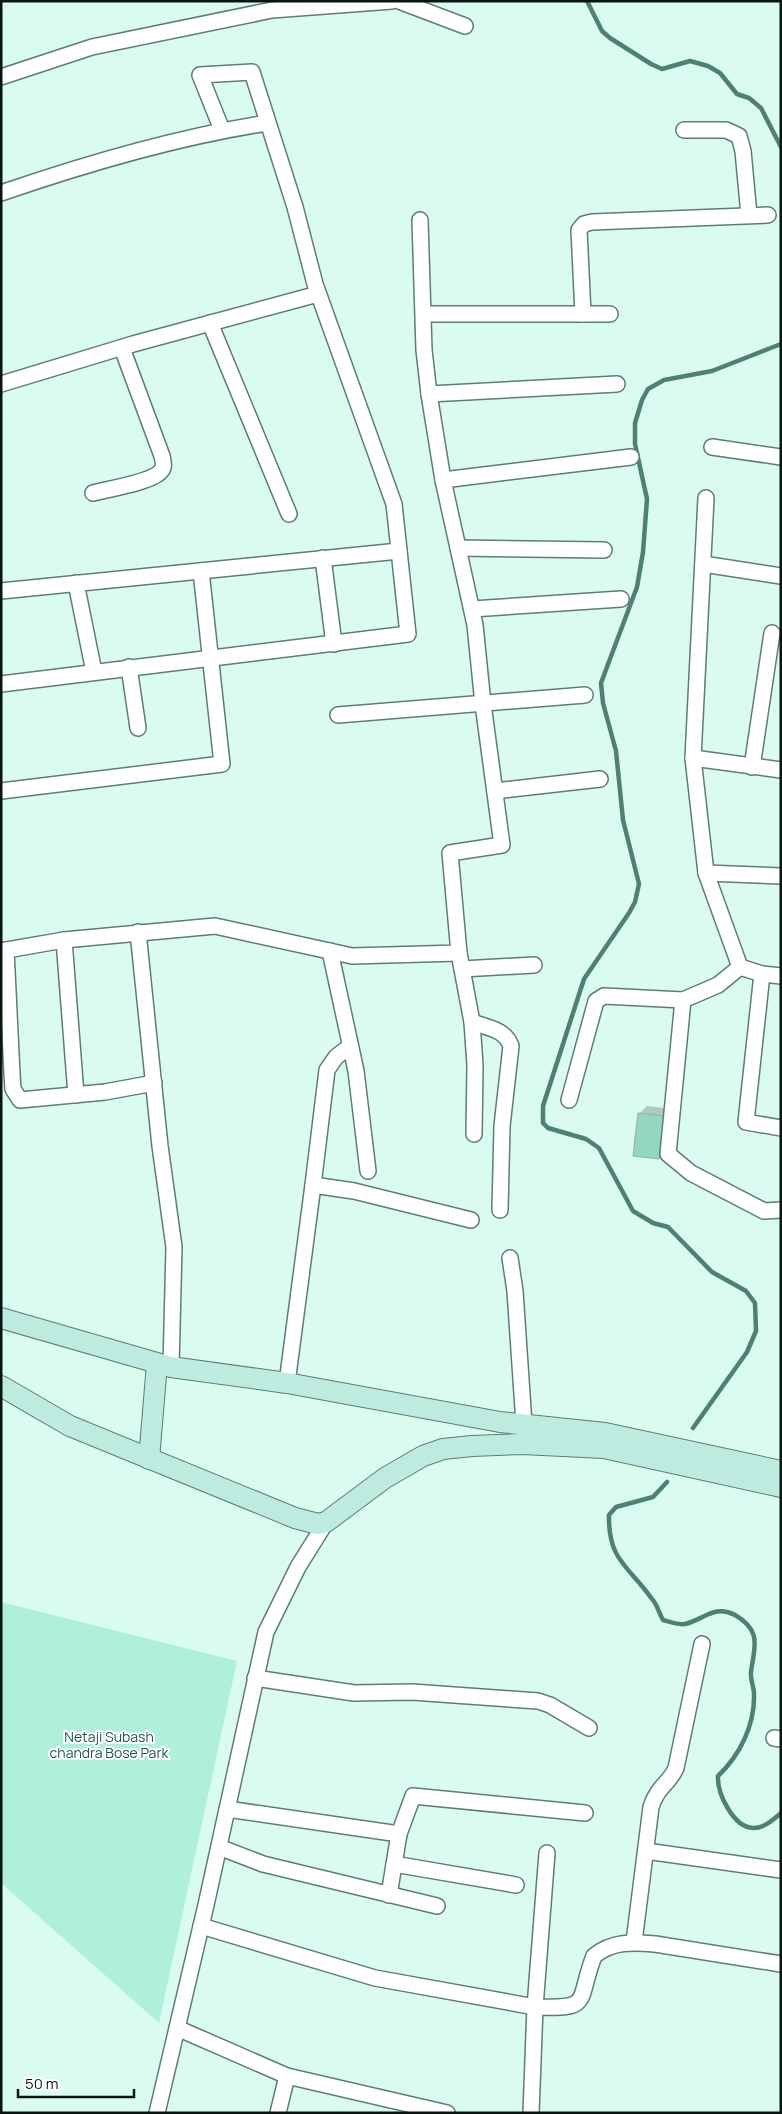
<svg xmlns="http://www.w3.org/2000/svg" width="782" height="2114" font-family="Manrope,sans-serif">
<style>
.green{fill:#aef1d8}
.shadow{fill:#0003}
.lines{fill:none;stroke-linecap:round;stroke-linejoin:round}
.stream{stroke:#4d826e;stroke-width:4.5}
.building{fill:#91d8be;stroke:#90afa3}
.street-casing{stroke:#5f7d71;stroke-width:18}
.secondary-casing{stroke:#5f7d71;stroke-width:22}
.street{stroke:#fff;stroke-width:15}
.secondary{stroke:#bdebdf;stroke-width:20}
.labels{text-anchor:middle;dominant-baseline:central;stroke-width:4;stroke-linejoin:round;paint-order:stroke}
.park-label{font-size:14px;fill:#1f5745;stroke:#fff}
</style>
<rect width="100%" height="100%" fill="#dafcee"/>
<!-- green -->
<polygon class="green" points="1,1602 237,1661 159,2023 1,1883"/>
<!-- shadow -->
<polygon class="shadow" points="647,1106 672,1109 667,1150 659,1158 639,1114"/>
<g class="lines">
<!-- stream -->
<g class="stream">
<polyline points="587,1 602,31 610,38 651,64 662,69 690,61 708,66 720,73 737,94 749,98 761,108 781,147"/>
<polyline points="693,1428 747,1352 756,1331 755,1303 746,1291 712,1272 668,1227 653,1223 633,1211 599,1148 586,1139 548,1128 543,1123 543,1106 584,979 629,913 635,902 639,884 623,820 616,751 603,703 601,683 637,587 643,552 647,499 635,444 635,423 642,400 648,389 664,380 712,371 781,344"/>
<path d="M 667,1482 L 653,1497 L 616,1507 L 609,1515 C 608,1561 629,1566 652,1599 C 657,1604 659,1613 663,1620 C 670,1622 677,1625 685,1624 C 703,1620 715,1604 735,1615 C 763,1631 754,1648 751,1672 C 750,1679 754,1687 754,1694 C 755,1725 740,1755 718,1776 C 717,1793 733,1827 753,1828 C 763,1829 774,1819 781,1813"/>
</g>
</g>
<!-- building -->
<polygon class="building" points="638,1113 664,1116 659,1159 633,1156"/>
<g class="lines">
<defs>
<g id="street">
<polyline points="399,1 465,26"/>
<polyline points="1,77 92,47 272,10 392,1"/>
<polyline points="684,130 726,130 739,136 743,151 749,215"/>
<path d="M 1,193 C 88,163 176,137 267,123"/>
<polyline points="420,220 424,350 429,394 443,480"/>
<polyline points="424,314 610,314"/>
<polyline points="583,314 579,230 584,224 592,222 768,215"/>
<polyline points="210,323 289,514"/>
<polyline points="1,384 133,344 318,294"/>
<polyline points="429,394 617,384"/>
<polyline points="712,447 781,457"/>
<path d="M 93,493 C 108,489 153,482 161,471 C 165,467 163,461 162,456 L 122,348"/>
<polyline points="706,498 693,758 706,873 740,967 762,974 781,976"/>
<polyline points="458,548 604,550"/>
<polyline points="323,558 334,644"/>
<polyline points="703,564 781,576"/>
<polyline points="76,583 94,672"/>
<polyline points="1,591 399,551"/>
<polyline points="472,609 621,599"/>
<polyline points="129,667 138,728"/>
<polyline points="1,684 408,634 394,504 315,284 295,207 252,72 200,75 222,130"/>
<polyline points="338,715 585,695"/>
<polyline points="693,758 781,770"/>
<polyline points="752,767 772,633"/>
<polyline points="1,791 222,764 201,571"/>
<polyline points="495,791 600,779"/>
<polyline points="706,873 781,876"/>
<polyline points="138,932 160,1146 174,1247 171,1367"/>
<polyline points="64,940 76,1095"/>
<polyline points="6,950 12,1074 13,1089 20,1100 105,1092 154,1083"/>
<polyline points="1,951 64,940 215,926 352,956 459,953 450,853 502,845 483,704 475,625 443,480 631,457"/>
<polyline points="330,951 356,1071 368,1171"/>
<polyline points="459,953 472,1022 475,1065 474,1134"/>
<polyline points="462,969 534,965"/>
<polyline points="762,974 746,1122 781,1128"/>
<polyline points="683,1000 668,1154 691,1173 764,1211 781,1210"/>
<path d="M 472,1022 C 488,1028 505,1029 511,1046 L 502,1126 L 500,1210"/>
<polyline points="569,1100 596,1001 604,996 683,1000 718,985 740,967"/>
<polyline points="313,1185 327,1070 336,1057 350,1046"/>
<polyline points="510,1258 515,1291 524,1424"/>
<polyline points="287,1383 313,1185 354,1191 471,1220"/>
<polyline points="255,1678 354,1693 412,1692 538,1701 550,1705 589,1728"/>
<polyline points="774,1738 781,1739"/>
<polyline points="227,1809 399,1834 413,1796 585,1813"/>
<polyline points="219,1847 263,1864 437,1906"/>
<polyline points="646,1851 781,1870"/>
<path d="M 547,1853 L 535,2007 C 593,2009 576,2003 594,1956 C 612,1941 633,1942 655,1944 L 781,1964"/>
<polyline points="394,1864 516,1885"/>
<polyline points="389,1895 399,1834"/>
<polyline points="201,1926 375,1978 535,2007 531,2113"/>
<path d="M 634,1942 L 651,1807 C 657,1787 669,1784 676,1768 L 702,1644"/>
<polyline points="177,2028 287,2076 447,2113"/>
<polyline points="157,2113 206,1905 266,1632 298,1567 326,1522"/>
<polyline points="278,2113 287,2076"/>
</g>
<g id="secondary">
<polyline points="1,1318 171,1367 287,1383 500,1422 605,1433 781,1471"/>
<polyline points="1,1386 70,1426 295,1518 318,1524 326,1522 385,1478 423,1456 443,1449 472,1446 522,1444 604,1448 781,1487"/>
<polyline points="149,1459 157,1364"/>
</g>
</defs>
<!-- street casing -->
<use href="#street" class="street-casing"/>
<!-- secondary casing -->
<use href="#secondary" class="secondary-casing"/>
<!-- street -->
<use href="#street" class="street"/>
<!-- secondary -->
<use href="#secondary" class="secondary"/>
</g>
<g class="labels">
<!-- park labels -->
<g class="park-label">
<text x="109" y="1736">Netaji Subash<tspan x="109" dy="16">chandra Bose Park</tspan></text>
</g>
</g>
<!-- border -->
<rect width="782" height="2114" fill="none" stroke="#091510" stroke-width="5"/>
<!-- scale -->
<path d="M18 2089v8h116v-8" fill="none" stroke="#091510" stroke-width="2.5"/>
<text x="25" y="2089" font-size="15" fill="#091510" stroke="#ffffff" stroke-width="4" paint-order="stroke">50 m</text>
</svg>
